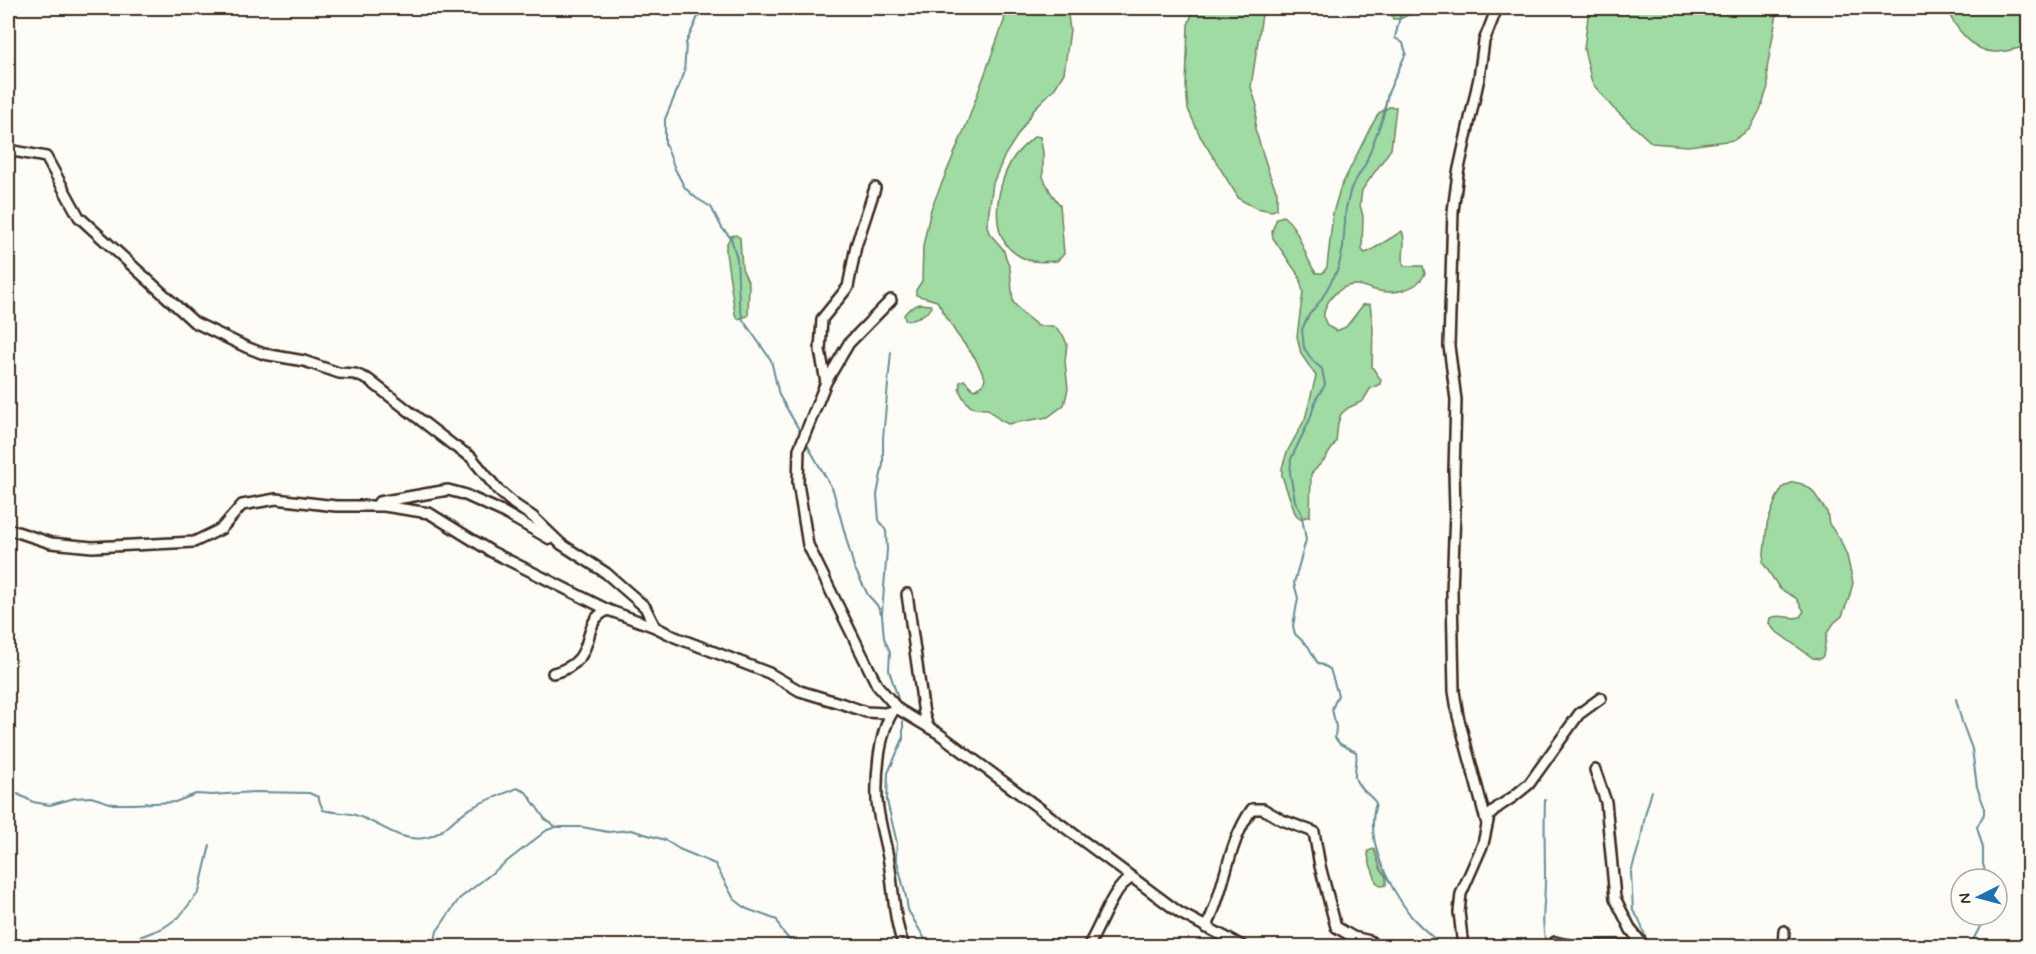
<svg xmlns="http://www.w3.org/2000/svg" width="2036" height="954" font-family="Mynerve,sans-serif">
<style>
.green{fill:#9fdba2;stroke:#6d8260;stroke-width:1.5}
.lines{fill:none;stroke-linecap:round;stroke-linejoin:round}
.stream{stroke:#668c94;stroke-width:2}
.street-casing{stroke:#3b2a1e;stroke-width:14}
.street{stroke:#fdfcf7;stroke-width:9}
</style>
<rect width="100%" height="100%" fill="#fdfcf7"/>
<filter id="ink" filterUnits="userSpaceOnUse"><feTurbulence type="fractalNoise" baseFrequency=".0167" numOctaves="2"/><feDisplacementMap in="SourceGraphic" scale="12" xChannelSelector="R" yChannelSelector="G"/><feConvolveMatrix kernelMatrix="1 2 1 2 8 2 1 2 1" color-interpolation-filters="sRGB"/></filter>
<g filter="url(#ink)">
<!-- green -->
<g class="green">
<path d="M 1006,8 L 1067,8 L 1070,30 L 1064,73 L 1055,88 L 1035,108 L 1005,155 L 993,183 L 987,226 L 989,233 L 1003,249 L 1010,269 L 1013,302 L 1022,313 L 1038,326 L 1053,326 L 1063,335 L 1067,344 L 1065,361 L 1068,389 L 1064,405 L 1048,417 L 1008,424 L 1000,420 L 988,409 C 973,408 971,410 963,397 C 959,391 959,389 960,382 L 964,380 L 974,390 L 983,385 L 985,378 L 975,358 L 956,333 L 937,301 L 916,295 L 916,290 L 922,281 L 923,246 L 931,209 L 967,123 L 1004,21 Z"/>
<polygon points="1194,8 1263,8 1251,87 1257,106 1255,129 1270,176 1277,192 1277,209 1272,211 1256,208 1239,199 1200,136 1188,109 1186,87 1188,25"/>
<polygon points="1400,8 1412,8 1412,13 1400,19 1393,19 1392,16"/>
<polygon points="1589,8 1778,8 1767,69 1768,87 1760,110 1750,129 1734,140 1688,146 1652,143 1612,107 1592,83 1584,49"/>
<path d="M 1946,8 L 2028,8 L 2028,46 C 2018,48 2006,52 1996,52 C 1973,53 1954,26 1946,8 Z"/>
<path d="M 1389,107 L 1396,107 L 1391,149 L 1362,190 L 1360,205 L 1363,216 L 1362,250 L 1365,253 L 1370,251 L 1402,231 C 1407,241 1401,254 1404,266 L 1423,266 L 1425,274 C 1416,291 1392,295 1375,290 C 1364,287 1359,283 1348,286 C 1334,289 1316,312 1328,326 C 1330,328 1334,329 1336,331 L 1346,327 L 1363,305 L 1370,304 L 1373,328 L 1372,367 L 1381,380 L 1380,384 L 1370,389 L 1363,401 L 1348,408 L 1341,414 L 1338,423 L 1336,442 L 1325,459 L 1311,474 L 1310,516 L 1300,519 L 1295,513 L 1282,476 L 1282,468 L 1287,452 L 1305,419 L 1316,376 L 1301,354 L 1297,336 L 1303,292 L 1299,276 L 1273,238 L 1272,231 L 1277,218 L 1283,216 C 1301,229 1303,256 1316,273 L 1323,273 L 1327,267 L 1333,213 L 1340,189 L 1370,128 L 1379,113 Z"/>
<path d="M 1035,136 L 1040,137 L 1043,152 L 1043,177 L 1051,193 L 1060,205 L 1064,254 L 1057,261 C 1045,262 1032,263 1021,257 C 986,239 996,187 1012,160 C 1017,151 1027,143 1035,136 Z"/>
<polygon points="736,235 740,238 742,268 749,284 748,316 738,319 735,314 726,253 726,245 731,236"/>
<path d="M 920,304 L 931,305 L 932,307 C 928,314 912,321 905,320 L 904,315 C 908,309 913,306 920,304 Z"/>
<path d="M 1793,482 L 1802,484 L 1812,490 L 1827,512 L 1829,524 L 1840,539 L 1847,556 L 1853,583 L 1849,598 L 1842,616 L 1834,623 L 1827,633 L 1823,656 L 1820,659 L 1813,658 L 1774,630 L 1769,623 L 1770,618 C 1780,613 1790,620 1800,617 L 1804,611 L 1796,598 L 1780,589 L 1763,563 L 1767,524 L 1776,499 L 1783,487 Z"/>
<path d="M 1374,849 L 1381,870 L 1386,877 L 1386,885 L 1382,886 L 1376,882 C 1374,871 1367,862 1368,851 Z"/>
</g>
<g class="lines">
<!-- stream -->
<g class="stream">
<polyline points="702,8 686,43 684,74 665,119 665,143 675,169 685,188 696,198 711,207 722,228 731,238 737,259 739,302 743,320 771,360 779,395 801,433"/>
<path d="M 1399,8 L 1401,12 L 1395,38 L 1403,43 L 1406,53 L 1388,93 L 1383,117 L 1365,165 L 1351,188 L 1346,208 L 1343,248 L 1338,269 L 1321,300 L 1309,315 L 1302,329 L 1304,348 L 1313,361 L 1322,369 L 1325,385 L 1316,399 L 1310,419 L 1291,459 L 1290,473 L 1295,501 L 1301,512 L 1306,540 L 1294,583 L 1298,598 L 1293,626 L 1295,634 L 1308,646 L 1317,662 L 1330,669 L 1338,695 L 1332,709 L 1336,727 L 1335,738 L 1340,744 L 1356,752 C 1358,761 1354,768 1355,777 C 1357,788 1370,794 1376,803 C 1364,841 1389,886 1411,916 C 1420,927 1432,935 1441,946"/>
<polyline points="805,441 833,490 854,567 868,595 877,605 882,615 884,638 890,652 889,670 900,705"/>
<polyline points="882,613 887,549 886,531 879,520 877,495 883,464 883,438 891,352"/>
<polyline points="1956,699 1962,722 1972,749 1977,787 1984,806 1984,814 1977,827 1983,848 1983,864 1987,879"/>
<polyline points="903,716 903,739 888,773 887,801 897,843 896,857 906,897 908,910 926,941 933,946"/>
<path d="M 8,789 L 33,802 L 50,805 L 75,798 L 91,797 L 113,804 L 133,804 L 175,802 L 196,794 L 212,795 L 254,792 L 309,793 L 318,797 L 323,810 C 334,813 344,812 355,815 C 379,822 398,842 424,838 C 439,836 448,825 459,816 C 476,802 497,798 517,788 L 526,792 L 545,819 L 556,827 L 582,827 L 608,832 L 631,830 L 665,840 L 679,849 L 715,864 L 734,899 L 747,909 L 777,920 L 781,930 L 795,946"/>
<path d="M 1545,800 C 1544,827 1545,854 1545,881 C 1545,903 1540,924 1547,946"/>
<polyline points="116,946 163,928 179,917 199,892 210,845"/>
<polyline points="434,946 437,931 459,899 547,830 556,827"/>
<polyline points="1651,946 1647,941 1639,919 1633,911 1631,872 1641,839 1645,815 1652,791"/>
<polyline points="1970,946 1986,915"/>
</g>
<defs>
<g id="street">
<polyline points="8,150 46,157 79,217 194,322 246,347 264,354 304,361 339,373 355,374 369,380 454,446 471,457 498,490 514,504 533,517 561,544 606,573 645,607 655,627 675,637 769,673 800,691 843,704 866,712 885,713 898,709 938,733 1180,913 1242,946"/>
<polyline points="891,300 849,343 826,382 799,449 798,483 808,545 877,685 898,709"/>
<polyline points="826,382 820,350 822,319 848,287 856,246 875,188"/>
<polyline points="379,502 448,490 463,494 501,511 550,539"/>
<polyline points="8,529 51,543 92,547 194,542 221,529 242,505 276,499 336,506 384,506 429,513 492,552 608,610 655,627"/>
<polyline points="907,594 924,714 928,727"/>
<path d="M 553,673 C 602,661 577,622 608,610"/>
<path d="M 893,711 C 879,733 876,774 877,801 C 879,824 887,846 890,869 C 894,895 894,922 904,946"/>
<polyline points="1595,770 1606,802 1615,898 1631,930 1644,946"/>
<polyline points="1487,824 1458,716 1454,691 1452,592 1455,511 1454,471 1456,400 1449,346 1453,211 1458,173 1479,78 1484,41 1497,8"/>
<path d="M 1206,928 C 1225,891 1227,844 1252,809 L 1263,809 L 1282,820 L 1314,832 L 1320,866 L 1336,927 L 1353,937 L 1370,941 L 1375,946"/>
<path d="M 1555,942 C 1579,949 1605,944 1630,946"/>
<path d="M 1088,946 C 1100,929 1112,886 1132,878"/>
<polyline points="1463,946 1459,912 1461,894 1483,844 1489,816 1498,807 1513,797 1529,784 1579,714 1601,698"/>
<polyline points="1783,946 1784,931"/>
</g>
</defs>
<!-- street casing -->
<use href="#street" class="street-casing"/>
<!-- street -->
<use href="#street" class="street"/>
</g>
</g>
<!-- margin -->
<rect width="2036" height="954" fill="none" stroke="#fdfcf7" stroke-width="30"/>
<rect x="15" y="15" width="2006" height="924" fill="none" stroke="#3b2a1e" stroke-width="2" filter="url(#ink)"/>
<!-- north arrow -->
<g transform="translate(1979 897) rotate(264)"><circle r="28" fill="#fdfcf7" stroke="#afa8a0" stroke-width="1.5"/>
<path d="M0-4.5L10 22L0 15L-10 22Z" fill="#1f6fb2"/>
<text y="-9" font-size="16" font-weight="bold" text-anchor="middle" fill="#3b2a1e">N</text>
</g>
</svg>
